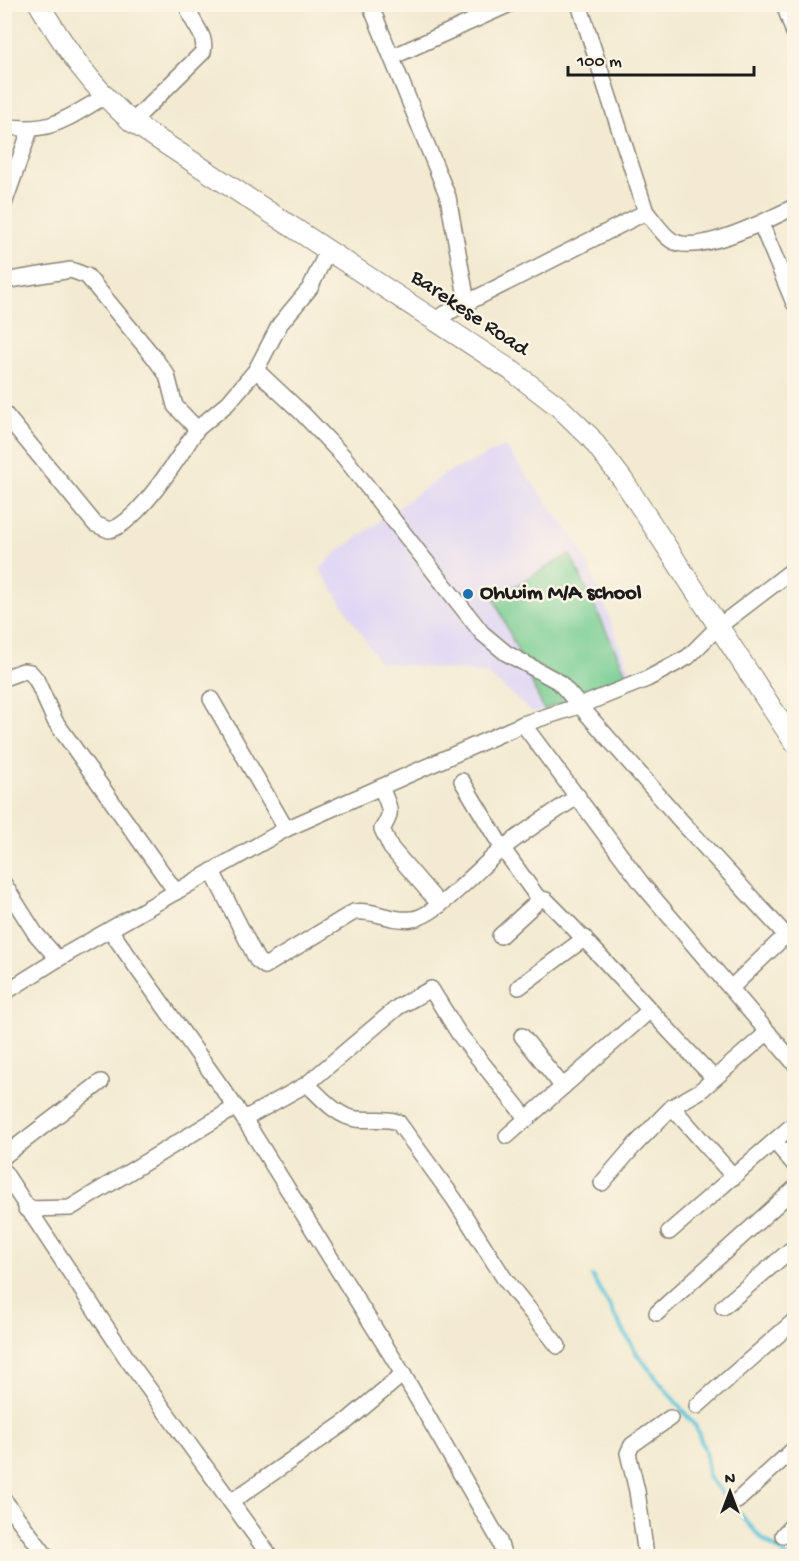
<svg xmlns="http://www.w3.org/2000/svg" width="799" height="1561" font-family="'Gochi Hand',sans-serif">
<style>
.built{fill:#ded5f5}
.green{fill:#75cc91;stroke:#487456;stroke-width:1.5}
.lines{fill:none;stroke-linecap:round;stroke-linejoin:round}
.stream{stroke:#5fc6dc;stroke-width:4}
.minor-casing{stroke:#888376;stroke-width:18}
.major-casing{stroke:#888376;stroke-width:22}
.minor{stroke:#fff;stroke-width:15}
.major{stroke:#fff;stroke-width:20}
.poi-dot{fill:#1f6fb2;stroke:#fcf5e5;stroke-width:2}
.labels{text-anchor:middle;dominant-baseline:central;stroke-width:5;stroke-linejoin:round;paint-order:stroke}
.street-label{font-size:22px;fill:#1c1c1c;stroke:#fcf5e5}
.poi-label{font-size:22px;font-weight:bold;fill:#1c1c1c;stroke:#fcf5e5;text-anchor:start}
</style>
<rect width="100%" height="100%" fill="#fcf5e5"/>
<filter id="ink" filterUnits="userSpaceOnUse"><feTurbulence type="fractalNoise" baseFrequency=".0167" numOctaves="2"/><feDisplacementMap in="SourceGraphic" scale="12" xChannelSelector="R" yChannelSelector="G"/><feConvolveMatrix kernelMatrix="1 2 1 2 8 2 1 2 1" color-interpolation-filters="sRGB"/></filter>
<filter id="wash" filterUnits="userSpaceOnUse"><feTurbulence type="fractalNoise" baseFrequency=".008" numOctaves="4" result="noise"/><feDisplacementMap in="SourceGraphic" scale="24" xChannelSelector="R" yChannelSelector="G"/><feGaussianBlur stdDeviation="1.35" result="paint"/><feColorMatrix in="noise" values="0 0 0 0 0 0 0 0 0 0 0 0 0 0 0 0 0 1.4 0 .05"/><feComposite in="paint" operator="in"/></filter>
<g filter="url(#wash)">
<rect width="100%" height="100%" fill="#f3ead1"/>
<!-- built -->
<polygon class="built" points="505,447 581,547 632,675 594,695 533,713 487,674 379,662 320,569 336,553 444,474"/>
<!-- green -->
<polygon class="green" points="570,554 627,675 544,710 494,598"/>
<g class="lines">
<!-- stream -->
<polyline class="stream" points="592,1276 637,1354 696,1427 705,1451 709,1478 760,1537 787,1556"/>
</g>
</g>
<g filter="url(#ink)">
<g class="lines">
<defs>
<g id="minor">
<polyline points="370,4 448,197 467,302"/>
<polyline points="579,4 646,212"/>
<polyline points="784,4 794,33"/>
<polyline points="392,57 510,4"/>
<path d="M 132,122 L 203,52 C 208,33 188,22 188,4"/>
<path d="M 4,126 C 51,134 65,119 104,97"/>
<polyline points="4,204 30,130"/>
<polyline points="761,224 794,303"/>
<polyline points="4,281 71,270 87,276 153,356 167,375 175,406 197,429 228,403 256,370 280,324 310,288 328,250"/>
<path d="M 435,319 L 646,212 C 654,221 662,234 671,240 C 696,257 770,219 794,207"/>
<polyline points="256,370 303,414 344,457 482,633 506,653 559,682 682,822 794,944"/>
<path d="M 4,413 L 95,524 L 109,530 C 137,525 181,454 197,429"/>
<polyline points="4,678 23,671 30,672 36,679 55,721 176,892"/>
<polyline points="211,699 286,829"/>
<polyline points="523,724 642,884 794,1063"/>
<polyline points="462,781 503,849 538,898 537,902 500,936"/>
<path d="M 381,787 C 388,806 395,811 382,829 L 391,848 L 440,905"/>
<path d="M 212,871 L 257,960 L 265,966 L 354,912 C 374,909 391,922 412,919 C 436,917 482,865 502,849 C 526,830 553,813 578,796"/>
<polyline points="4,884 35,933 58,959"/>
<path d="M 538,898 L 546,900 C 604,957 657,1020 714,1078"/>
<polyline points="110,930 244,1119 403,1374 498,1538 504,1556"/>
<polyline points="519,987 585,938"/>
<polyline points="732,987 786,935"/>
<polyline points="4,993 58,959 286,829 523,724 582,705 647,679 688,657 718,627 794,569"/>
<polyline points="522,1036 563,1087"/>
<path d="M 307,1084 C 321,1097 336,1116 356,1119 C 371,1121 384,1117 398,1122 L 454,1199 L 504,1278 L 558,1346"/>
<polyline points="672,1107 734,1177"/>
<polyline points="244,1119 307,1084 398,1007 431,989 459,1034 527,1119"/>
<polyline points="507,1136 649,1011"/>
<polyline points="775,1142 794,1164"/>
<polyline points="4,1156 101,1082"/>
<polyline points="4,1172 128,1360 270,1556"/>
<polyline points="602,1183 633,1147 672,1107 700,1091 768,1032"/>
<polyline points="26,1209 70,1208 236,1107"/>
<polyline points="669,1232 794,1124"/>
<polyline points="723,1307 794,1247"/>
<polyline points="657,1313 794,1189"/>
<polyline points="697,1406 794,1321"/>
<polyline points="4,1500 46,1556"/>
<polyline points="737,1501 794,1449"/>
<polyline points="231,1502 347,1421 403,1374"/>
<polyline points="783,1535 794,1523"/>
<polyline points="646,1556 637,1491 628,1453 632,1445 670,1418"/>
</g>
<path id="major" d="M 39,4 C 67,51 92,87 132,122 L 512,371 L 559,407 L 590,437 L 623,480 L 794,742"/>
</defs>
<!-- minor casing -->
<use href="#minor" class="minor-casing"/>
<!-- major casing -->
<use href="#major" class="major-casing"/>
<!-- minor -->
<use href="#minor" class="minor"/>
<!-- major -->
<use href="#major" class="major"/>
</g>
</g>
<!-- markers -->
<circle class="poi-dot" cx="468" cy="594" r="6"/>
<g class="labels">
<!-- street labels -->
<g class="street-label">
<text transform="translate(469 314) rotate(34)">Barekese Road</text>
</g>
<!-- poi labels -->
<g class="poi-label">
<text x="480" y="594">Ohwim M/A school</text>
</g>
</g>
<!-- margin -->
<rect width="799" height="1561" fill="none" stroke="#fcf5e5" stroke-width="24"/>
<!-- north arrow -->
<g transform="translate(730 1492)" stroke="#fcf5e5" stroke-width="4.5" paint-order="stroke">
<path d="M0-4.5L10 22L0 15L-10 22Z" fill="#1c1c1c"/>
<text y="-9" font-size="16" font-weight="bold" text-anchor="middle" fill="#1c1c1c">N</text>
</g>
<!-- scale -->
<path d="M568 66v9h186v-9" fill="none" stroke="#1c1c1c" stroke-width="3"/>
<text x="577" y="66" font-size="18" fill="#1c1c1c" stroke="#fcf5e5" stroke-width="4.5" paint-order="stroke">100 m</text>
</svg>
